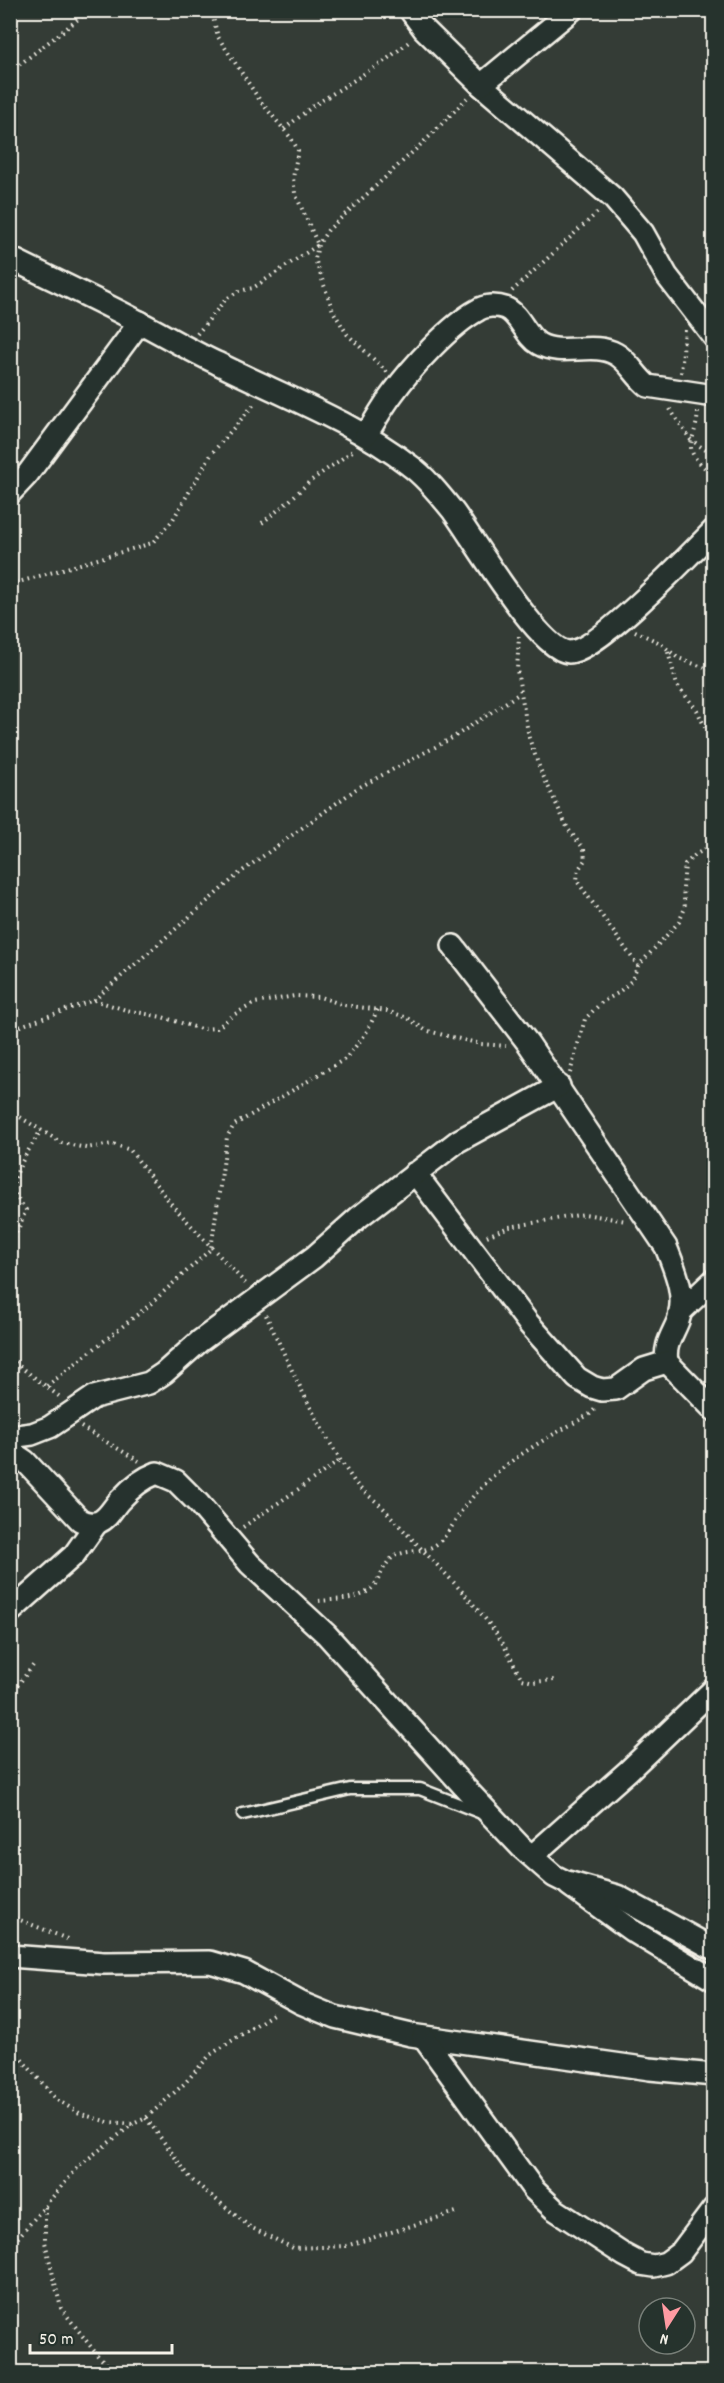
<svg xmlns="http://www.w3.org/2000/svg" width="724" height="2383" font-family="Dekko,sans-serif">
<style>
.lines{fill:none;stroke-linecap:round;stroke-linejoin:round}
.lane-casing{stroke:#f4f1e8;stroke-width:15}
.street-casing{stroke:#f4f1e8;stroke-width:26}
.path{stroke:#f4f1e8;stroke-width:4;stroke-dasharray:1.5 4.5;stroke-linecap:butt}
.lane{stroke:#26332d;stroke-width:10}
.street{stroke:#26332d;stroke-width:21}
</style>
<rect width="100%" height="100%" fill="#343c36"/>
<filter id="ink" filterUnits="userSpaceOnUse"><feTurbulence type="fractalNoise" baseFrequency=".0167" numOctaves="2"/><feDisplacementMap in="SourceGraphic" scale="12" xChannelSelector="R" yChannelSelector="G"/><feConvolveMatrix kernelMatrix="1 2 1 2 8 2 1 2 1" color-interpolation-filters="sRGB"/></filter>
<g filter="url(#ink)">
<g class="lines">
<defs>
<polyline id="lane" points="243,1814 350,1789 420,1789 484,1814"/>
<g id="street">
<polyline points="410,10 424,29 481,85 613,198 643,233 667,276 714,337"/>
<polyline points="481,85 572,10"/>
<path d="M 10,258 C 54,280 98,300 141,323 C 166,336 191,351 217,363 C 281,395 352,421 409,465 C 425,476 441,496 453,511 C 473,538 539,651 569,652 C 597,652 691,553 714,530"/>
<path d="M 366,435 C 375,421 383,406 393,393 C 412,367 450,325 478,310 C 485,305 497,305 505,308 C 520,314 525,336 539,344 C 562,357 593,341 616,354 C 629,361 636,377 648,386 L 714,396"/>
<polyline points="10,493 27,475 140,322"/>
<path d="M 453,946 L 528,1043 L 666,1247 C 675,1270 687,1296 678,1321 C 672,1336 664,1345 667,1362 L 714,1410"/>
<polyline points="415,1173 529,1324 577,1378 592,1387 602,1390 616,1389 644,1369 667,1362"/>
<polyline points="680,1312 714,1280"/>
<polyline points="10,1437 32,1434 50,1427 94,1397 149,1383 164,1373 200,1341 314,1257 359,1217 458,1141 559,1086"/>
<path d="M 10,1451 L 25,1461 L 80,1520 C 86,1523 92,1525 99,1522 C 109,1518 114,1505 122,1498 C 132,1487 144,1478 157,1473 L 176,1481 L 199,1504 L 250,1564 L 326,1634 L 467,1790 L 522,1848 L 554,1876 L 564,1881 L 617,1896 L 714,1949"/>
<polyline points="10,1612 74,1555 96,1524"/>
<polyline points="532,1856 628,1771 714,1689"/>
<polyline points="569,1885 631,1930 714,1980"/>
<polyline points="10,1956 104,1963 210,1962 244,1972 301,2003 335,2017 411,2035 650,2069 714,2075"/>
<polyline points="423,2037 534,2190 554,2209 624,2255 641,2264 654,2266 666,2263 681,2252 714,2208"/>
</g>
</defs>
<!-- lane casing -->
<use href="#lane" class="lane-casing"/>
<!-- street casing -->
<use href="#street" class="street-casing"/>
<!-- path -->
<g class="path">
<polyline points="10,72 90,10"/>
<polyline points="284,129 313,106 386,60 410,41"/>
<polyline points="512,291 599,211"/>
<polyline points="197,334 226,299 239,291 253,288 318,245 295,193 293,178 298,150 291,138 261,102 218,37 211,10"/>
<polyline points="387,372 347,334 333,311 315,259 318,245 328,230 429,137 467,98"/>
<polyline points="681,373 685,330"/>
<polyline points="670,409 690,439 714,456"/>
<path d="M 698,412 C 695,448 677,445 714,476"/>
<polyline points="262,523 289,501 309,482 354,450"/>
<polyline points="10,583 19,582 152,543 172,521 212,453 256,402"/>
<polyline points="635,631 660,643 678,658 714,671"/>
<polyline points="519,636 517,670 529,738 540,769 568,829 584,849 585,860 578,870 577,881 638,966"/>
<polyline points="668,652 677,685 697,710 714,747"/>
<polyline points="94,1000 126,1010 162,1017 201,1029 217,1028 235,1014 255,1003 295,996 320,997 344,1005 387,1011 408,1018 425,1030 443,1035 481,1044 506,1046"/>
<polyline points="10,1033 23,1025 94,1000 241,872 356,789 454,737 520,693"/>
<polyline points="570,1073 585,1019 602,1002 618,993 631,981 638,966 679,922 685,908 683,889 685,864 695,855 714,844"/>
<polyline points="10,1111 62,1143 86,1148 113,1144 130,1150 172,1205 246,1284"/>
<polyline points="487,1236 509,1227 585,1214 626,1221"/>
<path d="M 10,1249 L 26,1210 C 22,1204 16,1198 14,1190 C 11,1174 33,1144 41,1130"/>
<path d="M 266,1315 C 292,1371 319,1430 354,1481 C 363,1494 377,1500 387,1512 C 424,1554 468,1592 500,1639 C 508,1651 514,1666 522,1679 L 533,1682 L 554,1680"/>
<polyline points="10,1359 60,1397"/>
<polyline points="47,1386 147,1307 211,1249 227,1137 234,1125 345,1059 365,1035 378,1009"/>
<polyline points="81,1427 139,1461"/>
<polyline points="243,1527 341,1460"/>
<path d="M 319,1601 C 338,1599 367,1601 377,1581 C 382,1573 384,1565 392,1558 C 404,1548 424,1555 438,1543 C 450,1533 456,1518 465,1506 C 472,1497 482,1487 490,1479 C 519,1452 556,1433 590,1414 L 596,1408"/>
<polyline points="10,1695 35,1663"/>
<polyline points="10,1916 70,1940"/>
<polyline points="10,2046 57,2100 81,2114 108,2122 133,2124 146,2118 184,2084 210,2055 276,2012"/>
<polyline points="146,2118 192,2180 250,2227 293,2248 346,2246 456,2212"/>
<polyline points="45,2207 45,2242 61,2308 98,2356 115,2372"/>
<polyline points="10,2247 80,2165 133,2124"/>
</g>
<!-- lane -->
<use href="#lane" class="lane"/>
<!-- street -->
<use href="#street" class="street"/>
</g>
</g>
<!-- margin -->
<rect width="724" height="2383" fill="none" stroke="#26332d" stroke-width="36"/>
<rect x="18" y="18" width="688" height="2347" fill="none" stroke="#f4f1e8" stroke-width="2" filter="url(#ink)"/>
<!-- north arrow -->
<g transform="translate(667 2326) rotate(192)"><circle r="28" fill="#26332d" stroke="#787f78" stroke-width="1.5"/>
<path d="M0-4.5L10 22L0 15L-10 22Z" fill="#ff9aa2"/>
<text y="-9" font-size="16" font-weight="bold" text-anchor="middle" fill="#f4f1e8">N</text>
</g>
<!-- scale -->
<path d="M30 2344v9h142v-9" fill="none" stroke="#f4f1e8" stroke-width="3"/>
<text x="39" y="2344" font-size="18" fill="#f4f1e8" stroke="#26332d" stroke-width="4.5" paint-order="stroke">50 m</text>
</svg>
